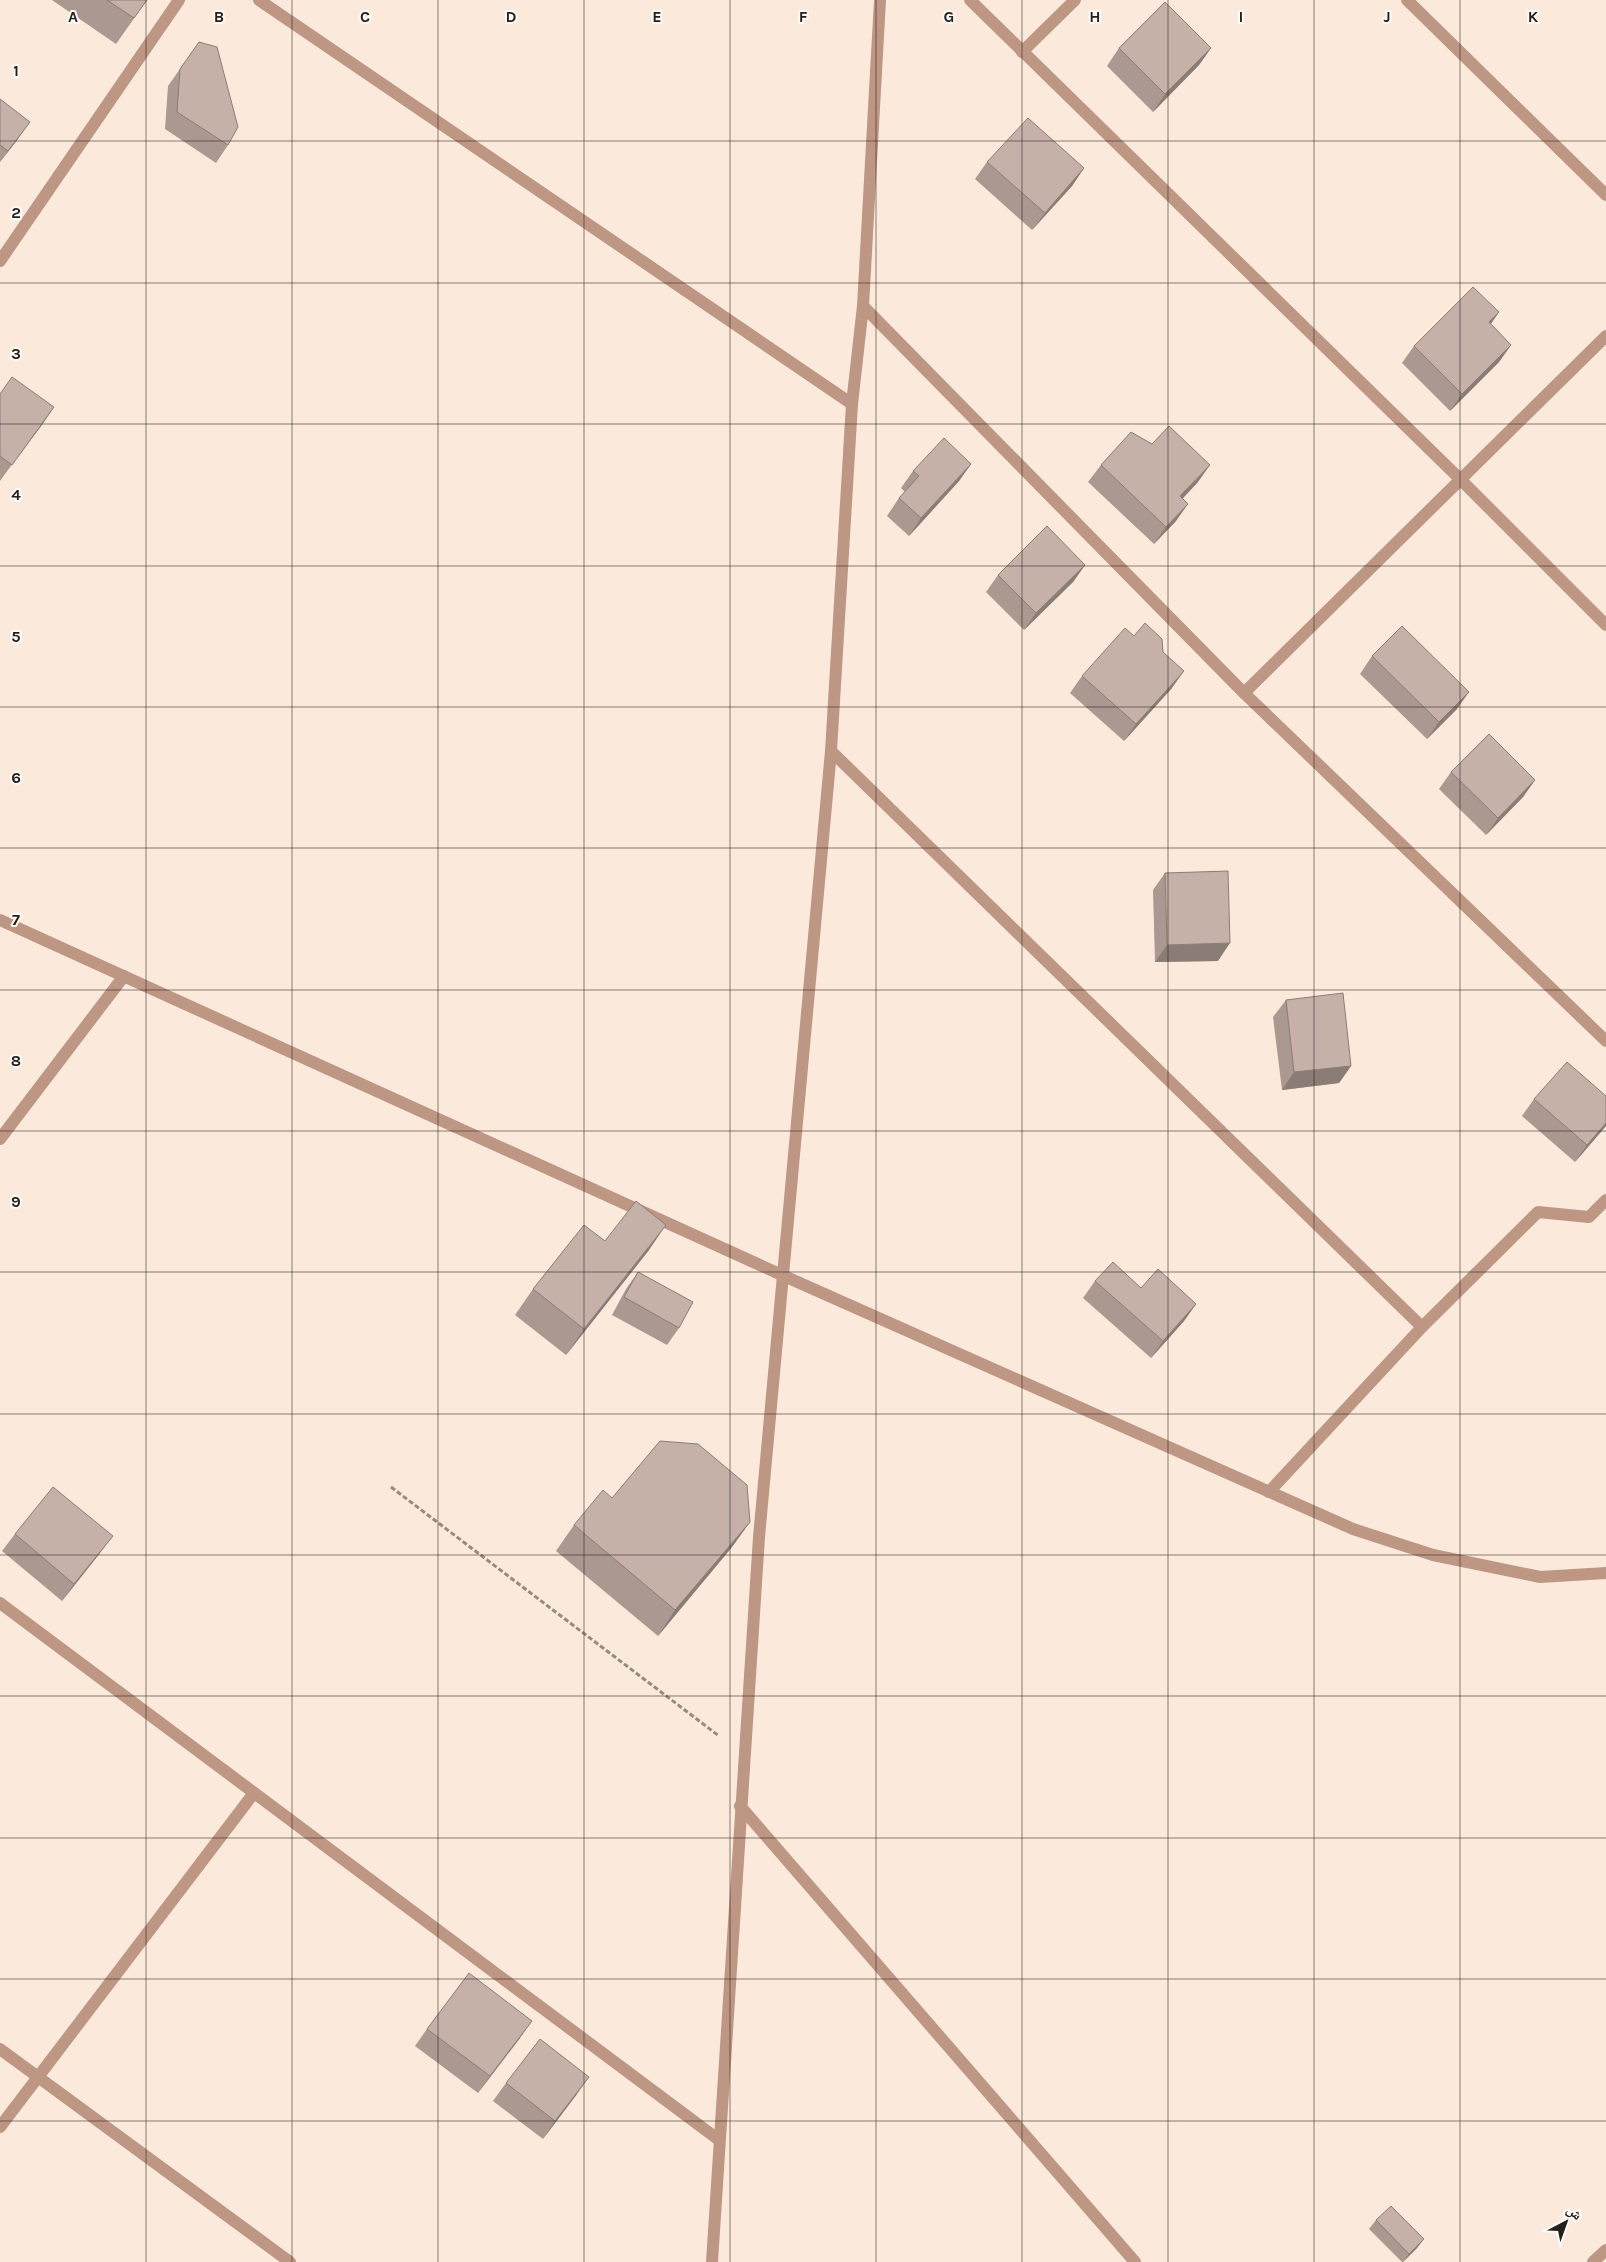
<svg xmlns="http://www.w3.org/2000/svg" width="1606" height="2262" font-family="Karla,'Noto Naskh Arabic',sans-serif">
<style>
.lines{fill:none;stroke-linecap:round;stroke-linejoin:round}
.path{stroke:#968a81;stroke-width:3;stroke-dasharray:5 2.5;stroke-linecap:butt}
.minor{stroke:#be9684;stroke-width:12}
.wall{fill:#aa9891}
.shaded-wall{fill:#8b7c76}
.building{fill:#c6b1a9;stroke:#8b7c76}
.grid{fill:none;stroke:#26201b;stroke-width:1;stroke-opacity:0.55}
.grid-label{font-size:16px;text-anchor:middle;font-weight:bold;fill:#26201b;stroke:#fefaf7;stroke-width:4;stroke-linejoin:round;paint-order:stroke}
</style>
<rect width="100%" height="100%" fill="#fbeadc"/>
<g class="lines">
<!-- path -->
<polyline class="path" points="391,1487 719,1736"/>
<!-- minor -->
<g class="minor">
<polyline points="259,0 852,404"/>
<polyline points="970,0 1461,480 1606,625"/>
<polyline points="1407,0 1606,195"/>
<polyline points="1022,52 1075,0"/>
<polyline points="0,261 179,0"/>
<polyline points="863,306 1244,693 1606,1041"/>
<polyline points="1244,693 1606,336"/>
<polyline points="831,751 1422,1327"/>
<polyline points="0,920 784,1276 1353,1529 1433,1555 1540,1577 1606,1573"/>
<polyline points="0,1139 124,976"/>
<polyline points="1269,1492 1422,1327 1538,1212 1589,1217 1606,1200"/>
<polyline points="0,1603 719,2140"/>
<polyline points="740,1806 1135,2262"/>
<polyline points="0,2049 290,2262"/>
<polyline points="0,2127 254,1793"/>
<polyline points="712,2262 759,1537 831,751 852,404 863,306 880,0"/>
<polyline points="1593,2262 1606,2250"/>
</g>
</g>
<!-- wall -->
<g class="wall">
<polygon points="52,0 147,0 116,44"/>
<polygon points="199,42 228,145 216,163 165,129 168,86"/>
<polygon points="1119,48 1211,48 1199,65 1153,112 1107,66"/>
<polygon points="0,99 18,139 0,162"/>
<polygon points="987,162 1084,168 1072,186 1032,230 975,179"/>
<polygon points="1499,312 1491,324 1511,345 1499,362 1450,411 1402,363 1414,346"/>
<polygon points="0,394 54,407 0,481"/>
<polygon points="971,464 959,481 909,536 887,516 899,498 905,492 901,488 913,471"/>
<polygon points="1101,465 1198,482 1182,499 1176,521 1154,544 1088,482"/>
<polygon points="1085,565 1073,582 1024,630 986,592 998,575"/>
<polygon points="1134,636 1163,652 1172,688 1124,741 1070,693 1082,676"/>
<polygon points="1372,656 1457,709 1427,739 1360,674"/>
<polygon points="1451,772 1535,780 1523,797 1486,835 1439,789"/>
<polygon points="1165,873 1218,961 1155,962 1153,890"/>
<polygon points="1286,1000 1351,1066 1339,1083 1282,1090 1273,1017"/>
<polygon points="1534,1099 1606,1126 1575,1162 1522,1116"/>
<polygon points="605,1241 649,1250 566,1355 515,1315 533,1289"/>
<polygon points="638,1272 679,1328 667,1345 612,1315 626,1289"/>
<polygon points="1095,1281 1196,1304 1184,1321 1151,1358 1083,1298"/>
<polygon points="612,1498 750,1522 732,1547 658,1636 556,1551 574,1525"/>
<polygon points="15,1534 100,1553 62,1601 2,1551"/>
<polygon points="427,2029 520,2038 478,2093 415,2046"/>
<polygon points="506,2083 577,2094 543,2139 493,2101"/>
<polygon points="1376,2220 1417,2248 1403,2262 1402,2262 1369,2229"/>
</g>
<!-- shaded-wall -->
<g class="shaded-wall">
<polygon points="1211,48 1199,65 1153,112 1165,94"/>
<polygon points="30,122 18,139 0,162 8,151"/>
<polygon points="1084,168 1072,186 1032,230 1045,213"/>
<polygon points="1499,312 1487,329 1489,322"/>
<polygon points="1511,345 1499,362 1450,411 1462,394"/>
<polygon points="54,407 42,425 0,481 12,465"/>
<polygon points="971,464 959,481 909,536 921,518"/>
<polygon points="1210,465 1198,482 1168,514 1180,496"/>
<polygon points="1188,504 1176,521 1154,544 1166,527"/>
<polygon points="1085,565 1073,582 1024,630 1036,613"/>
<polygon points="1184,671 1172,688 1124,741 1136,724"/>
<polygon points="1469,692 1457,709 1427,739 1439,722"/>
<polygon points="1535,780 1523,797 1486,835 1498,818"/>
<polygon points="1230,943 1218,961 1155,962 1167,945"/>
<polygon points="1351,1066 1339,1083 1282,1090 1294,1072"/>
<polygon points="1606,1123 1606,1126 1575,1162 1587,1145"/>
<polygon points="666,1225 649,1250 566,1355 584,1329"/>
<polygon points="1196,1304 1184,1321 1151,1358 1163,1341"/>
<polygon points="750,1522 732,1547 658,1636 675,1610"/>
<polygon points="113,1536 100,1553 62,1601 74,1584"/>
<polygon points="532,2021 520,2038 478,2093 490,2076"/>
<polygon points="589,2077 577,2094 543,2139 555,2121"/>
<polygon points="1424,2239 1417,2248 1403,2262 1409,2254"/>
</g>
<!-- building -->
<g class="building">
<polygon points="107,0 147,0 134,18"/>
<polygon points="1165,2 1211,48 1165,94 1119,48"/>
<polygon points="199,42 217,47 238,127 228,145 177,112 180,69"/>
<polygon points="0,99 30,122 8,151 0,145"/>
<polygon points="1028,118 1084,168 1045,213 987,162"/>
<polygon points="1473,287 1499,312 1489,322 1511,345 1462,394 1414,346"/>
<polygon points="12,377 54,407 12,465 0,456 0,394"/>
<polygon points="1169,426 1210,465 1180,496 1188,504 1166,527 1101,465 1131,432 1152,444"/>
<polygon points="944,438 971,464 921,518 899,498 919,476 913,471"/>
<polygon points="1047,526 1085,565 1036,613 998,575"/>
<polygon points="1145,623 1162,639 1163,652 1184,671 1136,724 1082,676 1125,628 1134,636"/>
<polygon points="1402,626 1469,692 1439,722 1372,656"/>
<polygon points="1489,734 1535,780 1498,818 1451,772"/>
<polygon points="1228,871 1230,943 1167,945 1165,873"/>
<polygon points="1343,993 1351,1066 1294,1072 1286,1000"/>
<polygon points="1567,1062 1606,1096 1606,1123 1587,1145 1534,1099"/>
<polygon points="636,1201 666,1225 584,1329 533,1289 584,1225 605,1241"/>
<polygon points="1113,1262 1141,1288 1158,1269 1196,1304 1163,1341 1095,1281"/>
<polygon points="638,1272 693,1302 679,1328 624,1297"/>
<polygon points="660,1441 698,1444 747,1485 750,1522 675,1610 574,1525 603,1490 612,1498"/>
<polygon points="53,1487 113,1536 74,1584 15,1534"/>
<polygon points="469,1973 532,2021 490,2076 427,2029"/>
<polygon points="540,2039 589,2077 555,2121 506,2083"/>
<polygon points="1391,2206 1424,2239 1409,2254 1376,2220"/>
</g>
<!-- grid -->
<path class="grid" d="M 146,0 L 146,2262M 292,0 L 292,2262M 438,0 L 438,2262M 584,0 L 584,2262M 730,0 L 730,2262M 876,0 L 876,2262M 1022,0 L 1022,2262M 1168,0 L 1168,2262M 1314,0 L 1314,2262M 1460,0 L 1460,2262M 0,141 L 1606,141M 0,283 L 1606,283M 0,424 L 1606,424M 0,566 L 1606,566M 0,707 L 1606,707M 0,848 L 1606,848M 0,990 L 1606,990M 0,1131 L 1606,1131M 0,1272 L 1606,1272M 0,1414 L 1606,1414M 0,1555 L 1606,1555M 0,1696 L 1606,1696M 0,1838 L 1606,1838M 0,1979 L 1606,1979M 0,2121 L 1606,2121"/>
<g class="grid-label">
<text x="73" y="22">A</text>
<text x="219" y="22">B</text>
<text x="365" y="22">C</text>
<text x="511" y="22">D</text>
<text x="657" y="22">E</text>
<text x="803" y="22">F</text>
<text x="949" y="22">G</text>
<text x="1095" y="22">H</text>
<text x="1241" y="22">I</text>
<text x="1387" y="22">J</text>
<text x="1533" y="22">K</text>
<text x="16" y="76">1</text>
<text x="16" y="218">2</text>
<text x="16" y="359">3</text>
<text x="16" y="500">4</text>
<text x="16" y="642">5</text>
<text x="16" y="783">6</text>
<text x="16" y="925">7</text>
<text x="16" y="1066">8</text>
<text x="16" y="1207">9</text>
</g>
<!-- north arrow -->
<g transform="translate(1566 2222) rotate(41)" stroke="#fefaf7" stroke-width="4" paint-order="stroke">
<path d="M0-4L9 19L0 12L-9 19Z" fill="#26201b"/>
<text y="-8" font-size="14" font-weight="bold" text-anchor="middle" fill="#26201b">ش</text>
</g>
</svg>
